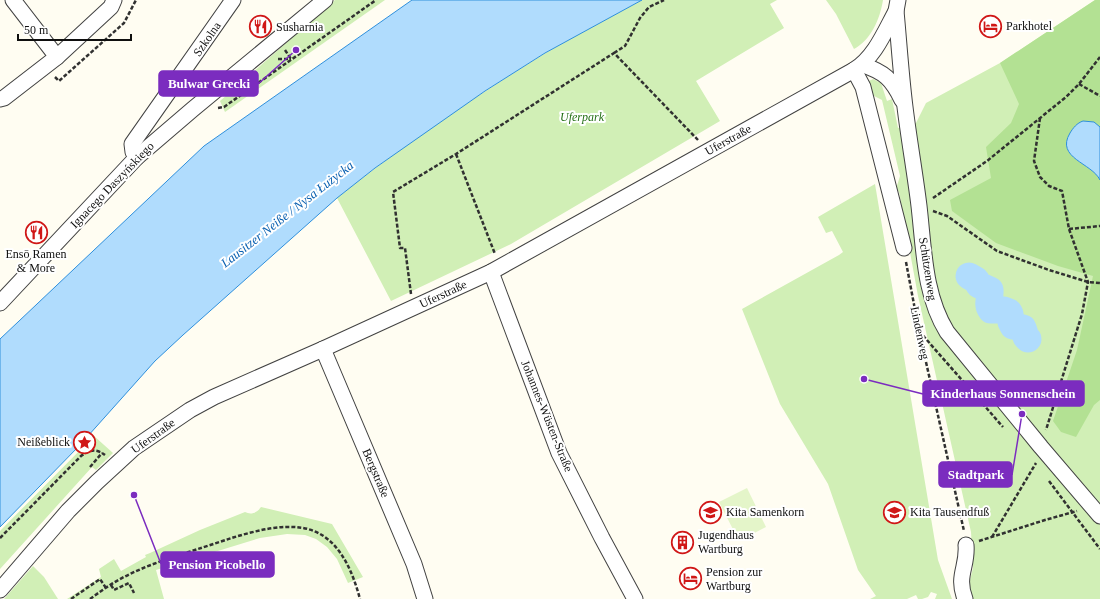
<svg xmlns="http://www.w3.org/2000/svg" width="1100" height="599" font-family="Georgia,serif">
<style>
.green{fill:#d1efb6}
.forest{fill:#b3e193}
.pitch{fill:#e4f5c9}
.water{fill:#b0dcfd;stroke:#2e8fdc}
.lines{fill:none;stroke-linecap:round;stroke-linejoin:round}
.river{stroke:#b0dcfd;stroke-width:27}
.minor-casing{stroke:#424242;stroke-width:17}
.path{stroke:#313131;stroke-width:2.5;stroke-dasharray:4 2;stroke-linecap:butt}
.minor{stroke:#fff;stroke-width:15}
.labels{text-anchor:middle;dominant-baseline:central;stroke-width:4;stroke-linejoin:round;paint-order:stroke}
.poi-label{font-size:12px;fill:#0f0f0f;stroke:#fff;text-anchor:start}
.street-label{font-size:12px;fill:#0f0f0f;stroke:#fff}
.park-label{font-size:12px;font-style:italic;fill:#257017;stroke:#fff}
.water-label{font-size:13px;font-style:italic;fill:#0960b1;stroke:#fff}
.leader{fill:none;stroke:#7b2cbf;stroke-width:1.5}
.callout-dot{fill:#7b2cbf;stroke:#fff;stroke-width:1.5}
.callout{fill:#7b2cbf;stroke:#7b2cbf;stroke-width:1.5}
.callout-label{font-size:13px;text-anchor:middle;font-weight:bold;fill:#fff}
</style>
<rect width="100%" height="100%" fill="#fffdf2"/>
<!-- green -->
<g class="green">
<polygon points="335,0 385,0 225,112 220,101"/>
<path d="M 642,0 L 777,0 L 770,4 L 784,28 L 696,81 L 720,121 L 511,244 L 391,301 L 337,198 C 402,146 472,98 544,54 C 575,35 609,18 642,0 Z"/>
<path d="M 826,0 L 883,0 C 880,19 871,40 854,49 L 836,14 Z"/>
<polygon points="1095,0 1100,0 1100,599 972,599 968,588 973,568 971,532 918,296 899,192 896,189 900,176 882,100 870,94 867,82 873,79 881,83 887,101 892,99 898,128 916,123 926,103 1000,63"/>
<polygon points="875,184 938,560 952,599 935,599 937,594 931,592 928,597 922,599 918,599 916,595 907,599 870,599 876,596 858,570 828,484 780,404 742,309 839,255 843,252 832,231 826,233 818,217"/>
<polygon points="94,436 113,453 96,470 92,467 0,569 0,531"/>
<path d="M 261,507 L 332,524 L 363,577 L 348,583 L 337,559 L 327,547 L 316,539 L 305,535 L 287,534 L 260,538 L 156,570 L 164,599 L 67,599 L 101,577 L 99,569 L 114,559 L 121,571 L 146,557 L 145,555 L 150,553 L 200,530 L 245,512 C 251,515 257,513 261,507 Z"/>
<polygon points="33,566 44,577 58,599 4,599"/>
</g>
<!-- forest -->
<polygon class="forest" points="1095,0 1100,0 1100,400 1094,405 1076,437 1061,432 1053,421 1077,350 1093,276 1058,266 996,243 952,211 950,200 991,178 986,147 1011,123 1019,104 1000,63"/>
<!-- pitch -->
<polygon class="pitch" points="747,488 766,527 739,541 719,502"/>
<!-- water -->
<g class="water">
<polygon points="412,0 642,0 545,53 485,91 375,168 337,198 183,335 155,361 79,446 0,527 0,339 204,146"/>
<path d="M 1083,121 L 1094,122 L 1100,127 L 1100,180 C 1092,163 1055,158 1070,133 C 1073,128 1077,123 1083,121 Z"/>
</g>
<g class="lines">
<!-- river -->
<path class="river" d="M 969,276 L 976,280 L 979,285 L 990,290 C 991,297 986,304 991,310 L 1004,310 L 1009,312 L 1010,314 L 1011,322 L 1013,326 L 1023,328 L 1026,337 L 1028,339"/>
<defs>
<g id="minor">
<polyline points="13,0 57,57"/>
<path d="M 898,0 L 896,11 C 899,43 901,75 905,107 C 909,140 915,173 919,206 C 924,249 924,295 947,332 L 1041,447 L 1100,516"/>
<path d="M 863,65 C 884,72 892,79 902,100"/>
<polyline points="854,70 863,87 904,248"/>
<polyline points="0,99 4,98 57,57 111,7 114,0"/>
<polyline points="137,157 133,152 132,144 233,0"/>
<polyline points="491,272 559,453 602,538 635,599"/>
<polyline points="0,303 137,157 193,109 325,0"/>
<polyline points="323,349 414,564 425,599"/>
<path d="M 0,590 L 68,511 L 97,482 L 134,448 L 190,410 L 214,397 L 323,349 L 491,272 L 854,70 C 875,57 885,31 896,11"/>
<path d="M 965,599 C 956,575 968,567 966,545"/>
</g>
</defs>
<!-- minor casing -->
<use href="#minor" class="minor-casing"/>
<!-- path -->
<g class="path">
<polyline points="285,50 291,59"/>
<polyline points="614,53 625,46 640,18 649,7 664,0"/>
<polyline points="278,59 291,59"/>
<polyline points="55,77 59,81 124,23 136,0"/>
<polyline points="1079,84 1100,96"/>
<polyline points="218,108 224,107 376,0"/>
<polyline points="1040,118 1034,161 1040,177 1049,186 1062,191 1069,229 1088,282 1082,314 1046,430"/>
<polyline points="456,154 495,254"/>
<polyline points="933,198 987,161 1066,97 1079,84 1100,57"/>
<polyline points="933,211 947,216 997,251 1049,270 1088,282 1100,283"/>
<polyline points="1069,229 1100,226"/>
<polyline points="906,262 919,331 964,531"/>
<polyline points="411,294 405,248 400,248 393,192 456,154 614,53 698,140"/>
<polyline points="919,331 1003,427"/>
<polyline points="90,467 102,453"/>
<polyline points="1049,481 1100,549"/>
<polyline points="992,537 1036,463"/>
<path d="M 0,538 L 81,456 C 89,450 96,448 105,455"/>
<polyline points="979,541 1045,520 1077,511"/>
<polyline points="111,585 114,590 129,583 134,593"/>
<polyline points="71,599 100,579 106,588"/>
<path d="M 90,599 C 101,591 112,583 124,577 C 147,565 173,557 198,549 C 230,539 281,518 314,531 C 341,542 353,573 360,599"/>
</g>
<!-- minor -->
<use href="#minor" class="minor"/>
</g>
<!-- icons -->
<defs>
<symbol id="hotel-ring" viewBox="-11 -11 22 22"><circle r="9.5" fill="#fff" stroke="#d01717" stroke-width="1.5"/><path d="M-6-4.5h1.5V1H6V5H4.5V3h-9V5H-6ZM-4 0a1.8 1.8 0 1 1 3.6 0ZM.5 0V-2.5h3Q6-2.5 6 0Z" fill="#d01717"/></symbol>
<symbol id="restaurant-ring" viewBox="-11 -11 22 22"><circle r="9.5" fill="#fff" stroke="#d01717" stroke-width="1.5"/><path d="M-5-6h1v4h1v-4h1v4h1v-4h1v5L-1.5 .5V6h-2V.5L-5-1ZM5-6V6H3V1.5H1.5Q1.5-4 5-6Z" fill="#d01717"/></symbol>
<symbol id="sight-ring" viewBox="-11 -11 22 22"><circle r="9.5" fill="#fff" stroke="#d01717" stroke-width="1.5"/><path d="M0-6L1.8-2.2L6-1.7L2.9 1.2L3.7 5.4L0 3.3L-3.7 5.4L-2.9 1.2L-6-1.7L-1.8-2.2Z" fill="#d01717"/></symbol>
<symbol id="school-ring" viewBox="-11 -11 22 22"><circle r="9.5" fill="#fff" stroke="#d01717" stroke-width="1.5"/><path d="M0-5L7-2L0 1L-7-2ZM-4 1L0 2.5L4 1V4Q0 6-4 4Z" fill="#d01717"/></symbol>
<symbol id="building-ring" viewBox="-11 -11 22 22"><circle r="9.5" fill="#fff" stroke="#d01717" stroke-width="1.5"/><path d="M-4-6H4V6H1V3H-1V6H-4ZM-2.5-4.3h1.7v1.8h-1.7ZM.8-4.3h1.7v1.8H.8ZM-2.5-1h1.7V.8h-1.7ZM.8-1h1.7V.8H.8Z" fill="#d01717"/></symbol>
</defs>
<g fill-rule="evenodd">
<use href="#hotel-ring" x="978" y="14" width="25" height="25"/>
<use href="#restaurant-ring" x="248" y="14" width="25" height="25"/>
<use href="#restaurant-ring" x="24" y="220" width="25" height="25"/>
<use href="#sight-ring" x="72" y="430" width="25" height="25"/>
<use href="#school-ring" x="698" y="500" width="25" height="25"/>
<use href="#school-ring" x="882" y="500" width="25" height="25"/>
<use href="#building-ring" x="670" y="530" width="25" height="25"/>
<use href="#hotel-ring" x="678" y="566" width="25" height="25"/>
</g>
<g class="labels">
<!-- poi labels -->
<g class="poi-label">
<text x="1006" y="26">Parkhotel</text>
<text x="276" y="27">Susharnia</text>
<text x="36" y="254" text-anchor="middle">Ensō Ramen<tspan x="36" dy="14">&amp; More</tspan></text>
<text x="70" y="442" text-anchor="end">Neißeblick</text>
<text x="726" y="512">Kita Samenkorn</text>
<text x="910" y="512">Kita Tausendfuß</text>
<text x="698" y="535">Jugendhaus<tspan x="698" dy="14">Wartburg</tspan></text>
<text x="706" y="572">Pension zur<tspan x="706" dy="14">Wartburg</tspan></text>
</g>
<!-- street labels -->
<g class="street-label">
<text transform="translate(207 39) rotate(-55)">Szkolna</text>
<text transform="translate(728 140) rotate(-29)">Uferstraße</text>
<text transform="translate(112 185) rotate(-46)">Ignacego Daszyńskiego</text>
<text transform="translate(928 269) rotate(81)">Schützenweg</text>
<text transform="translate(443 294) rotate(-25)">Uferstraße</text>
<text transform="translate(920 333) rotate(78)">Lindenweg</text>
<text transform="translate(547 416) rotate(68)">Johannes-Wüsten-Straße</text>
<text transform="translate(153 436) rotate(-36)">Uferstraße</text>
<text transform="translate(376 473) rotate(67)">Bergstraße</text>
</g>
<!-- park labels -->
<g class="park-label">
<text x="582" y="117">Uferpark</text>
</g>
<!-- water labels -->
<g class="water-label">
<text transform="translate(287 214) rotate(-38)">Lausitzer Neiße / Nysa Łużycka</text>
</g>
</g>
<!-- callouts -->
<path class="leader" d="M296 50L258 84M864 379L923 394M1022 414L1012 475M134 495L161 564"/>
<g class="callout-dot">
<circle cx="296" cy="50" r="4"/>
<circle cx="864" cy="379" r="4"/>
<circle cx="1022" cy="414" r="4"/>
<circle cx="134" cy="495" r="4"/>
</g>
<g class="callout">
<rect x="159" y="71" width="99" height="25" rx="4"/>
<rect x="923" y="381" width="161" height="25" rx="4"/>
<rect x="939" y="462" width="73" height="25" rx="4"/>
<rect x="161" y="552" width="113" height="25" rx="4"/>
</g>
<g class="callout-label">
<text x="209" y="88">Bulwar Grecki</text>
<text x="1003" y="398">Kinderhaus Sonnenschein</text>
<text x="976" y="479">Stadtpark</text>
<text x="217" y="569">Pension Picobello</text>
</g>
<!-- scale -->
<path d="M18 34v6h113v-6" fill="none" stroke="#0f0f0f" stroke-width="2"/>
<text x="24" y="34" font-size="12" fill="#0f0f0f" stroke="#ffffff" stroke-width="3" paint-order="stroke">50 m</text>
</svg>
